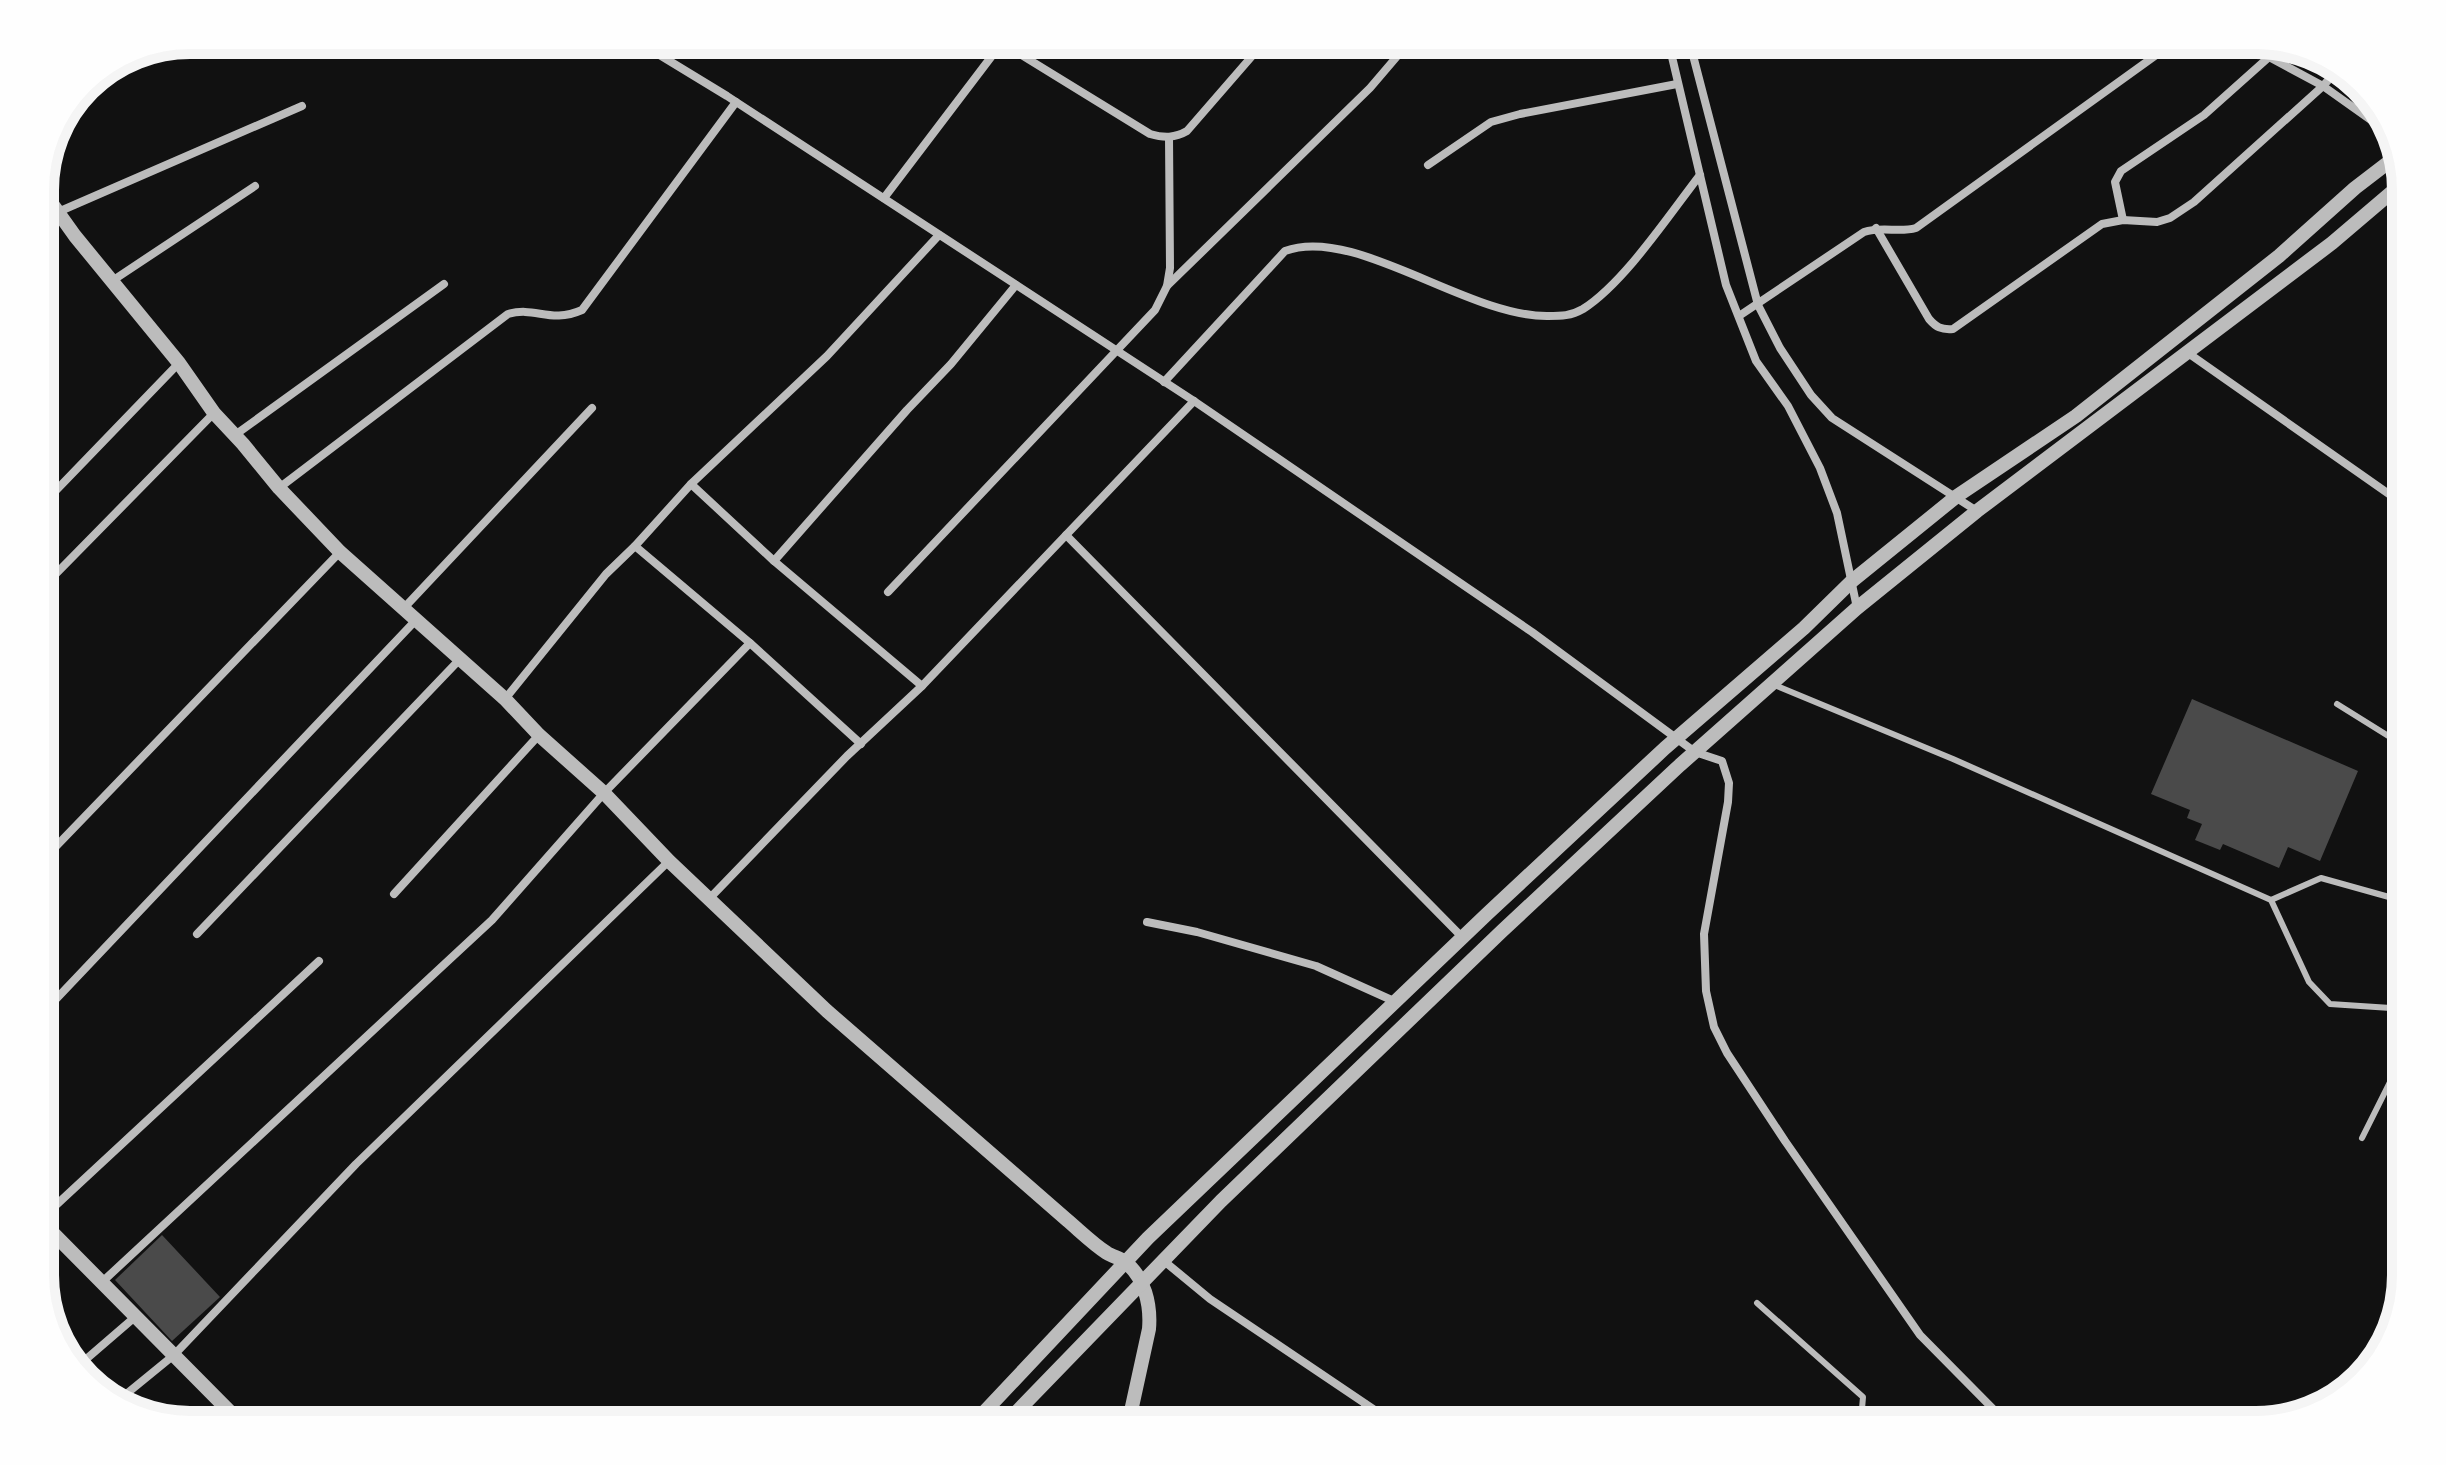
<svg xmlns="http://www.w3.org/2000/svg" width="2446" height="1465" font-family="'Source Sans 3',sans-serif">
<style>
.building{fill:#4a4a4a}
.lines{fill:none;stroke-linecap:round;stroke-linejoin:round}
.service{stroke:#bcbcbc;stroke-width:6}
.minor{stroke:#bcbcbc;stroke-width:8}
.tertiary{stroke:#bcbcbc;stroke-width:14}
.rim{fill:none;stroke:#f5f5f5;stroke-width:10}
</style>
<rect width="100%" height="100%" fill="#111"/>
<!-- building -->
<g class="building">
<polygon points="2192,699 2358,771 2320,861 2288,847 2279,868 2223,844 2220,850 2195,840 2202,824 2187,818 2190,810 2151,794"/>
<polygon points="162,1235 220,1297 172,1341 115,1280"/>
</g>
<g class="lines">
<!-- service -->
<g class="service">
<polyline points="1772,684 1953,759 2271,900 2309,982 2330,1004 2406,1009"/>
<polyline points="2337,704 2406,747"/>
<polyline points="2271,900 2321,878 2389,897 2406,912"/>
<polyline points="2362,1138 2406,1050"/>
<polyline points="1757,1303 1863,1397 1862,1409 1851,1425"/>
<polyline points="1359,1425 1365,1403"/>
</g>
<!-- minor -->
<g class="minor">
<polyline points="635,40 727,96 1194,401 1532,632 1695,752 1722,761 1729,783 1728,802 1704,934 1706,991 1714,1027 1727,1053 1785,1141 1920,1335 2009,1425"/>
<polyline points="1668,40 1726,285 1756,361 1788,406 1820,468 1837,513 1857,608"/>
<polyline points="1689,40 1758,305 1780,348 1811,395 1832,418 1977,511"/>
<polyline points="2246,40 2269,57 2323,86 2392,135"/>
<path d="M 1002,43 L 1150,134 C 1164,138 1175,138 1187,131 L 1266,40"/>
<polyline points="1428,165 1491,122 1520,114 1677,84"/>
<polyline points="884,198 1004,40"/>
<polyline points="58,212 302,106"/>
<polyline points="2123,220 2115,182 2121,171 2204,115 2269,57 2277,46"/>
<path d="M 1876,228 L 1929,319 C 1936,327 1941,330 1953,329 L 2102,224 L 2123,220 L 2157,222 L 2170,218 L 2194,202 L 2323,86 L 2339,68"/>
<polyline points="112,281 255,186"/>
<polyline points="1167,286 1370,88 1411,40"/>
<path d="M 1739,316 L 1864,232 C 1882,226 1899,233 1916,228 L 2177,40"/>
<polyline points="2188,353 2406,506"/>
<path d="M 1164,382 L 1285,251 C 1355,225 1467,317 1548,316 C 1561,316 1571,316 1583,309 C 1624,283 1669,215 1700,175"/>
<polyline points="235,435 444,284"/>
<polyline points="691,484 774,561 922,686"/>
<path d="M 279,488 L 508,314 C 536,306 550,324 582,310 L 736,102"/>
<polyline points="40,507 179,363"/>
<polyline points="1066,535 1462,937"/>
<polyline points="635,546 750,643 861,744"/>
<polyline points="774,561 907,410 951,364 1016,285"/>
<polyline points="40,590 214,413"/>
<polyline points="888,592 1155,310 1167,286 1170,268 1169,137"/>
<polyline points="403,609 592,408"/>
<polyline points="505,699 606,574 635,546 691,484 827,356 939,235"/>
<polyline points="40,863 340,552"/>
<polyline points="394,894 539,735"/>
<polyline points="709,899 847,756 922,686 1194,401"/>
<polyline points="1147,922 1197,932 1316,966 1396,1002"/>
<polyline points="197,934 461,658"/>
<polyline points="40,1016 416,620"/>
<polyline points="40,1220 319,961"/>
<polyline points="1164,1261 1210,1299 1397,1425"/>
<polyline points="101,1283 492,920 604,793 750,643"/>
<polyline points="77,1367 135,1317"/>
<polyline points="114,1404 174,1355 356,1164 669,861"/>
</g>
<!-- tertiary -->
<g class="tertiary">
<path d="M 40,187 L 75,236 L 179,363 L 214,413 L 243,444 L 279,488 L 340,552 L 505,699 L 539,735 L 604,793 L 669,861 L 827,1011 L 1067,1220 C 1080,1231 1093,1244 1107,1253 C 1112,1256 1119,1258 1124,1261 C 1145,1277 1151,1305 1149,1329 L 1128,1425"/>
<polyline points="40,1220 243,1425"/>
<polyline points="972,1425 1148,1238 1487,914 1665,748 1804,628 1852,581 1957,496 2076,416 2279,256 2355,188 2398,155"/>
<polyline points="1004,1425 1221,1201 1502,931 1680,765 1857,608 1977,511 2332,243 2406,180"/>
</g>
</g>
<!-- crop -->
<path d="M0 0H2446V1465H0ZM190 54H2256A136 136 0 0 1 2392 190V1275A136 136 0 0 1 2256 1411H190A136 136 0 0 1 54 1275V190A136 136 0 0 1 190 54Z" fill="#fefefe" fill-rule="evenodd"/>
<path class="rim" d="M190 54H2256A136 136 0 0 1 2392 190V1275A136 136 0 0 1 2256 1411H190A136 136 0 0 1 54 1275V190A136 136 0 0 1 190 54Z"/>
</svg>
